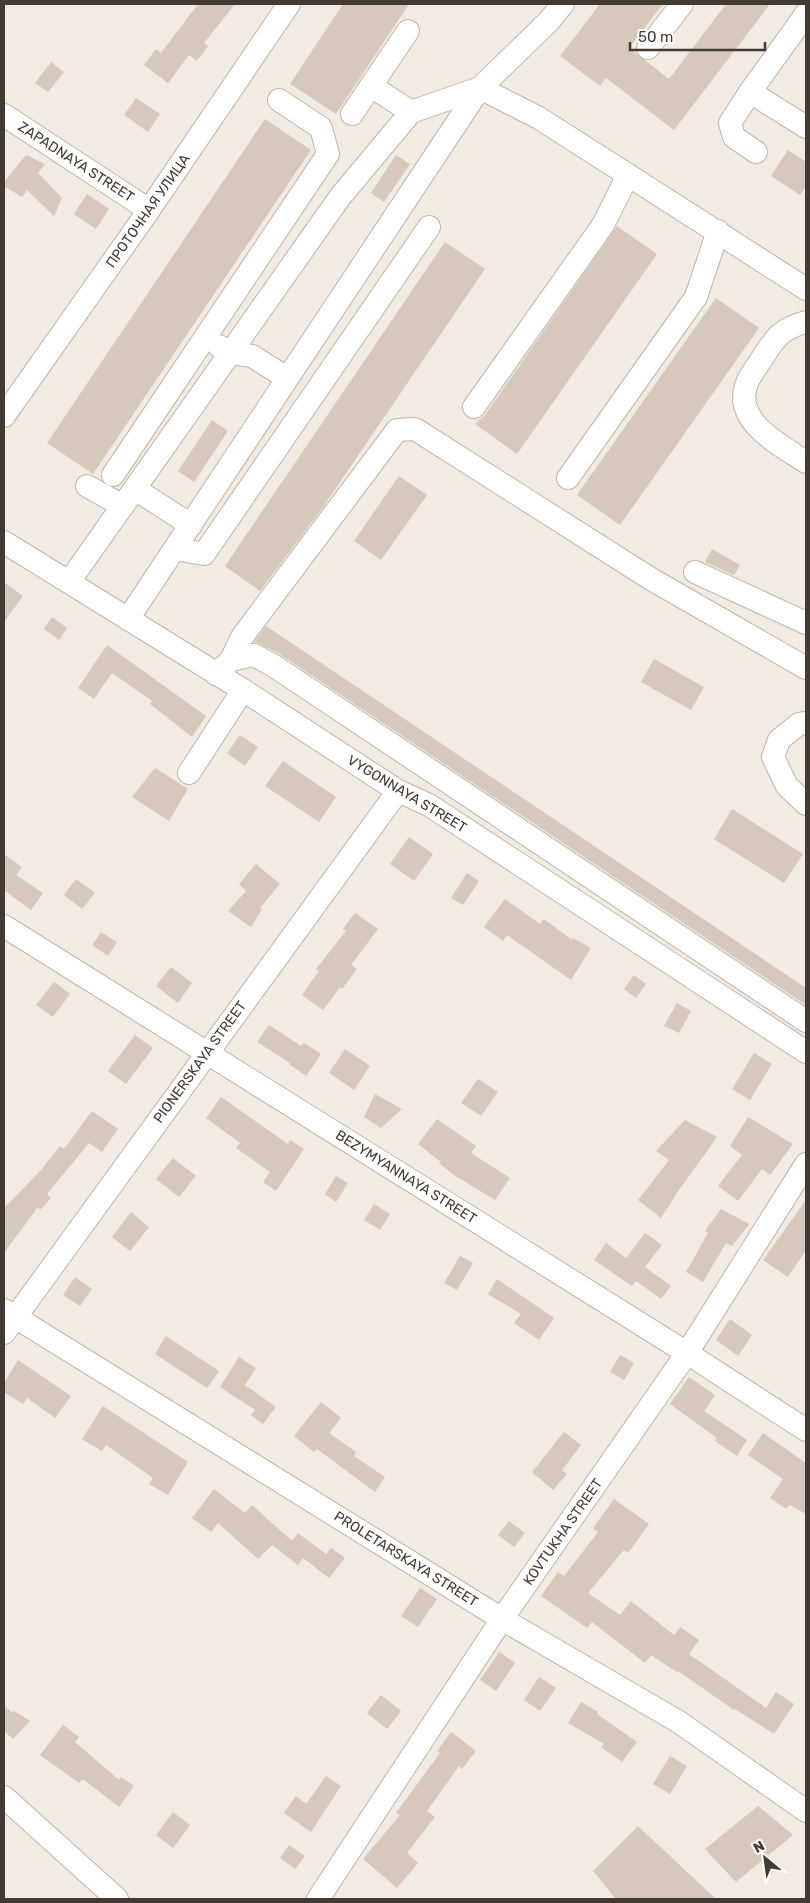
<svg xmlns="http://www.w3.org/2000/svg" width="810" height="1903" font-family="Rubik,sans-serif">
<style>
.building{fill:#d6c8ba}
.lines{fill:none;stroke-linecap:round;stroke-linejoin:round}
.minor-casing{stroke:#c0b4a7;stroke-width:24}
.minor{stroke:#fff;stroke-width:22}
.labels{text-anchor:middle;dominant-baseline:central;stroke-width:5;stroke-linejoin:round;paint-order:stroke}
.street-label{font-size:14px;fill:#433a32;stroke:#fff}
</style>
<rect width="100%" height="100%" fill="#f1ebe2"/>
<!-- building -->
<g class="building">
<polygon points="198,4 235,4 204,43 208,46 197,61 189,55 168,83 144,65 156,49 161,53"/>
<polygon points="343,4 409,4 336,114 290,84"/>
<polygon points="600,4 663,4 629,48 669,79 726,4 770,4 674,130 606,78 600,86 560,56"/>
<polygon points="51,62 64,72 48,92 35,83"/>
<polygon points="136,98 160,114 148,132 124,115"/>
<polygon points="265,119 311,150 93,474 47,443"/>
<polygon points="788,150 806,162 806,186 800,195 771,176"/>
<polygon points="26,155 45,164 38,173 62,198 54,216 27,190 22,197 4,186 4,182"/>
<polygon points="396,155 410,164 384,202 371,193"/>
<polygon points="87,194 109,209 96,229 74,214"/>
<polygon points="617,226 657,254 517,454 475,424 485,415"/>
<polygon points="445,242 485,269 321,510 260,591 225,566"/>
<polygon points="716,298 759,328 620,525 577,495"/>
<polygon points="212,420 228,431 194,482 178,471"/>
<polygon points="399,476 427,495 381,560 354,541"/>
<polygon points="712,549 740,565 734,575 705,562"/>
<polygon points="4,582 23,596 4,622"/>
<polygon points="52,617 67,628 59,640 44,629"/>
<polygon points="266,626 806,988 806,1005 281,655 260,644 254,642"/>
<polygon points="107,645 206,716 192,737 150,704 152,701 112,673 94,699 78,688"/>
<polygon points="654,659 704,687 691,710 641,682"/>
<polygon points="240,735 258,747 245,766 227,753"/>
<polygon points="283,761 336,797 319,822 265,786"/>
<polygon points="155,768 188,789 169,821 132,797"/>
<polygon points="732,809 803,854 784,883 714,839"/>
<polygon points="409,837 433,854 414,881 390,864"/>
<polygon points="4,854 22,867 16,875 43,893 31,910 5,891 4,893"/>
<polygon points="256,864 280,884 260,908 262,909 251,927 228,911 246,891 239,884"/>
<polygon points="467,873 479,881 463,905 451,898"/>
<polygon points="76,879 95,893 82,909 64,895"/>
<polygon points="505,899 540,924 544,919 572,940 573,938 591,948 571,980 507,935 503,941 484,927"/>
<polygon points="355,913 378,929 351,965 357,969 342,989 340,987 323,1010 302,995 319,971 316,969 346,931 343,929"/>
<polygon points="101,932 117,942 108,956 92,945"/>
<polygon points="171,967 192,983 178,1003 156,986"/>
<polygon points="634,975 646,984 636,998 624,989"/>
<polygon points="54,982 70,994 53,1017 36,1005"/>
<polygon points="677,1003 691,1011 679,1033 664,1026"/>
<polygon points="269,1025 301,1046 304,1043 321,1054 306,1076 289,1064 290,1063 257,1042"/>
<polygon points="135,1035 153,1048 126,1084 108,1071"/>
<polygon points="345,1049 370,1066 354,1090 329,1073"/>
<polygon points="754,1053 772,1064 750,1100 732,1089"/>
<polygon points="478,1079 498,1092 481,1116 461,1103"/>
<polygon points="375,1094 402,1109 381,1128 364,1117"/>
<polygon points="221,1097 288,1144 290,1140 304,1149 276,1191 263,1182 270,1172 236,1148 240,1143 206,1118"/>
<polygon points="92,1111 118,1129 102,1152 89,1143 47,1194 51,1198 40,1210 38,1207 4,1253 4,1208 40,1171 60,1146 64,1149"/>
<polygon points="748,1117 793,1144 770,1175 762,1169 738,1201 718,1186 742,1155 730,1146"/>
<polygon points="437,1119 476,1146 471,1153 510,1178 495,1200 454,1175 439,1163 441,1162 418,1144"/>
<polygon points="685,1120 717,1137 679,1190 661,1218 638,1200 669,1160 656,1151"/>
<polygon points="173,1158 196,1176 179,1197 156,1179"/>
<polygon points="336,1176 348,1183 336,1202 325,1194"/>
<polygon points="806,1200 806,1250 788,1277 763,1260"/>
<polygon points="374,1204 390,1214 380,1230 364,1220"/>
<polygon points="721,1209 749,1224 732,1246 726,1243 703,1282 686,1272 708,1233 705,1231"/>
<polygon points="131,1212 149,1227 130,1251 112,1237"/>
<polygon points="645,1233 662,1245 645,1267 671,1286 661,1299 636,1281 632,1286 594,1260 606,1243 626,1258"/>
<polygon points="460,1256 473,1263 457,1290 444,1283"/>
<polygon points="75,1277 92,1289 80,1306 63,1295"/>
<polygon points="497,1279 554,1318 539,1340 514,1323 521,1314 488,1294"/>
<polygon points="730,1319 752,1335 738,1356 716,1340"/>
<polygon points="166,1336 219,1371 207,1388 155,1354"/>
<polygon points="620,1355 634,1363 624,1380 610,1372"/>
<polygon points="239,1357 256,1368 245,1385 276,1407 263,1424 251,1415 255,1410 220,1387"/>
<polygon points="18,1360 71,1396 55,1418 27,1398 23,1404 4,1392 4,1383"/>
<polygon points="689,1377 715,1395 704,1411 747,1440 737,1456 715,1441 717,1438 670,1404"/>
<polygon points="321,1402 341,1418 329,1433 356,1452 354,1456 385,1477 375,1492 317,1449 314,1452 294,1436"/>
<polygon points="103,1406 188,1462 168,1495 149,1484 153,1478 106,1445 102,1451 82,1439"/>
<polygon points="564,1432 581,1445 562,1470 567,1474 553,1490 532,1472"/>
<polygon points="763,1433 806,1463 806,1514 790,1505 786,1509 770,1498 783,1479 748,1455"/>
<polygon points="214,1489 245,1513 252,1505 292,1541 298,1533 326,1554 331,1548 345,1558 329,1578 303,1558 298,1565 272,1545 258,1559 218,1523 211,1532 192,1518"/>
<polygon points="614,1499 649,1524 628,1553 624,1550 588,1593 620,1615 631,1601 674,1635 680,1627 699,1640 689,1654 766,1708 776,1692 794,1704 774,1734 735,1709 734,1710 678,1671 677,1672 651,1655 645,1663 592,1622 587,1628 541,1596 558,1572 564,1576 598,1532 593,1528"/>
<polygon points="509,1521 525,1533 514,1547 498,1535"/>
<polygon points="420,1588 437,1599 418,1627 401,1616"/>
<polygon points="499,1652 515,1663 496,1691 480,1680"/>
<polygon points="539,1677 556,1688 540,1711 524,1700"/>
<polygon points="381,1695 401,1711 387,1729 367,1713"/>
<polygon points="581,1702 598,1712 597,1714 637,1742 622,1762 601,1747 604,1744 568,1723"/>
<polygon points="4,1705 12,1713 14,1711 30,1721 13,1739 4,1731"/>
<polygon points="63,1725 79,1737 75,1742 119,1780 121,1777 134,1786 119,1807 83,1779 79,1783 40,1755"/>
<polygon points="451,1732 476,1751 462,1769 459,1766 427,1811 435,1817 407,1853 418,1863 397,1888 363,1859 400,1815 396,1813 440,1753 437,1751"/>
<polygon points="670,1756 687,1766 670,1794 653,1784"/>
<polygon points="326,1776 341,1786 311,1832 284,1813 296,1796 306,1804"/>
<polygon points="758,1806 793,1835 736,1882 705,1849"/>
<polygon points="173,1812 190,1825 173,1848 156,1835"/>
<polygon points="638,1826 716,1899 616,1899 593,1871"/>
<polygon points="289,1845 305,1856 295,1869 280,1858"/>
</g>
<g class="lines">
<defs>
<g id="minor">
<polyline points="806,14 750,92 806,127"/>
<polyline points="648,48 682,4"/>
<polyline points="371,86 411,112"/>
<polyline points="750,92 730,123 734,137 756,152"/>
<polyline points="352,114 408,31"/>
<polyline points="4,115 149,210"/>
<path d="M 806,322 C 780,329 775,338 761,360 C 757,367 750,375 747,383 C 732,421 780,445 806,462"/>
<polyline points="219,346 231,353 252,356 287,378"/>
<polyline points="474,407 603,225 628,175"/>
<polyline points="4,416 149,210 289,4"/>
<polyline points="113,475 328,154 321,128 279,100"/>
<polyline points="568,478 696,297 718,231"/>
<polyline points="87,486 123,506"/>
<polyline points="135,489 191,525"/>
<polyline points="4,542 243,690 398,791 429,805 806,1052"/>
<polyline points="175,549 204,554 429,227"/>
<polyline points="695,572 806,623"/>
<polyline points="69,582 340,197 411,112 480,88 539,118 806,289"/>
<polyline points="128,619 480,88 548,22 563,4"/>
<polyline points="231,660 254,655 274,666 806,1021"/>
<polyline points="216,674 231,660 242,637 397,430 415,429 651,579 806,668"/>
<polyline points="806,723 799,724 779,740 773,757 787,786 806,804"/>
<polyline points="189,773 243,690"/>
<polyline points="4,926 687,1353 806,1430"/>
<polyline points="4,1310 502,1619 679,1722 806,1811"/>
<polyline points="4,1333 398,791"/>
<polyline points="4,1797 117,1899"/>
<polyline points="318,1899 502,1619 687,1353 806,1164"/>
</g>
</defs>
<!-- minor casing -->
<use href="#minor" class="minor-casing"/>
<!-- minor -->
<use href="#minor" class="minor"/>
</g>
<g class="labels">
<!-- street labels -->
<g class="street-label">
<text transform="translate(76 162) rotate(33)">ZAPADNAYA STREET</text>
<text transform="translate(148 211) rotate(-55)">ПРОТОЧНАЯ УЛИЦА</text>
<text transform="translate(407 794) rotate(31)">VYGONNAYA STREET</text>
<text transform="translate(200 1062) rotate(-54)">PIONERSKAYA STREET</text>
<text transform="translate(406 1177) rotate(32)">BEZYMYANNAYA STREET</text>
<text transform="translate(563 1532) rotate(-55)">KOVTUKHA STREET</text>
<text transform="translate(406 1559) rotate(32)">PROLETARSKAYA STREET</text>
</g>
</g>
<!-- border -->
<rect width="810" height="1903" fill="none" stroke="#433a32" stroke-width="10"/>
<!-- north arrow -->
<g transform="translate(765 1858) rotate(331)" stroke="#ffffff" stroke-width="4" paint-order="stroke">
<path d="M0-4L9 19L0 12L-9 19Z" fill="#433a32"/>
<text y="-8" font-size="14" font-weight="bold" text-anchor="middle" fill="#433a32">N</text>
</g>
<!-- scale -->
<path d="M630 42v8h135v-8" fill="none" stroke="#433a32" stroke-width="2.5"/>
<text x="638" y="42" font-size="15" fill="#433a32" stroke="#ffffff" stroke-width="4" paint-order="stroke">50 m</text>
</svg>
